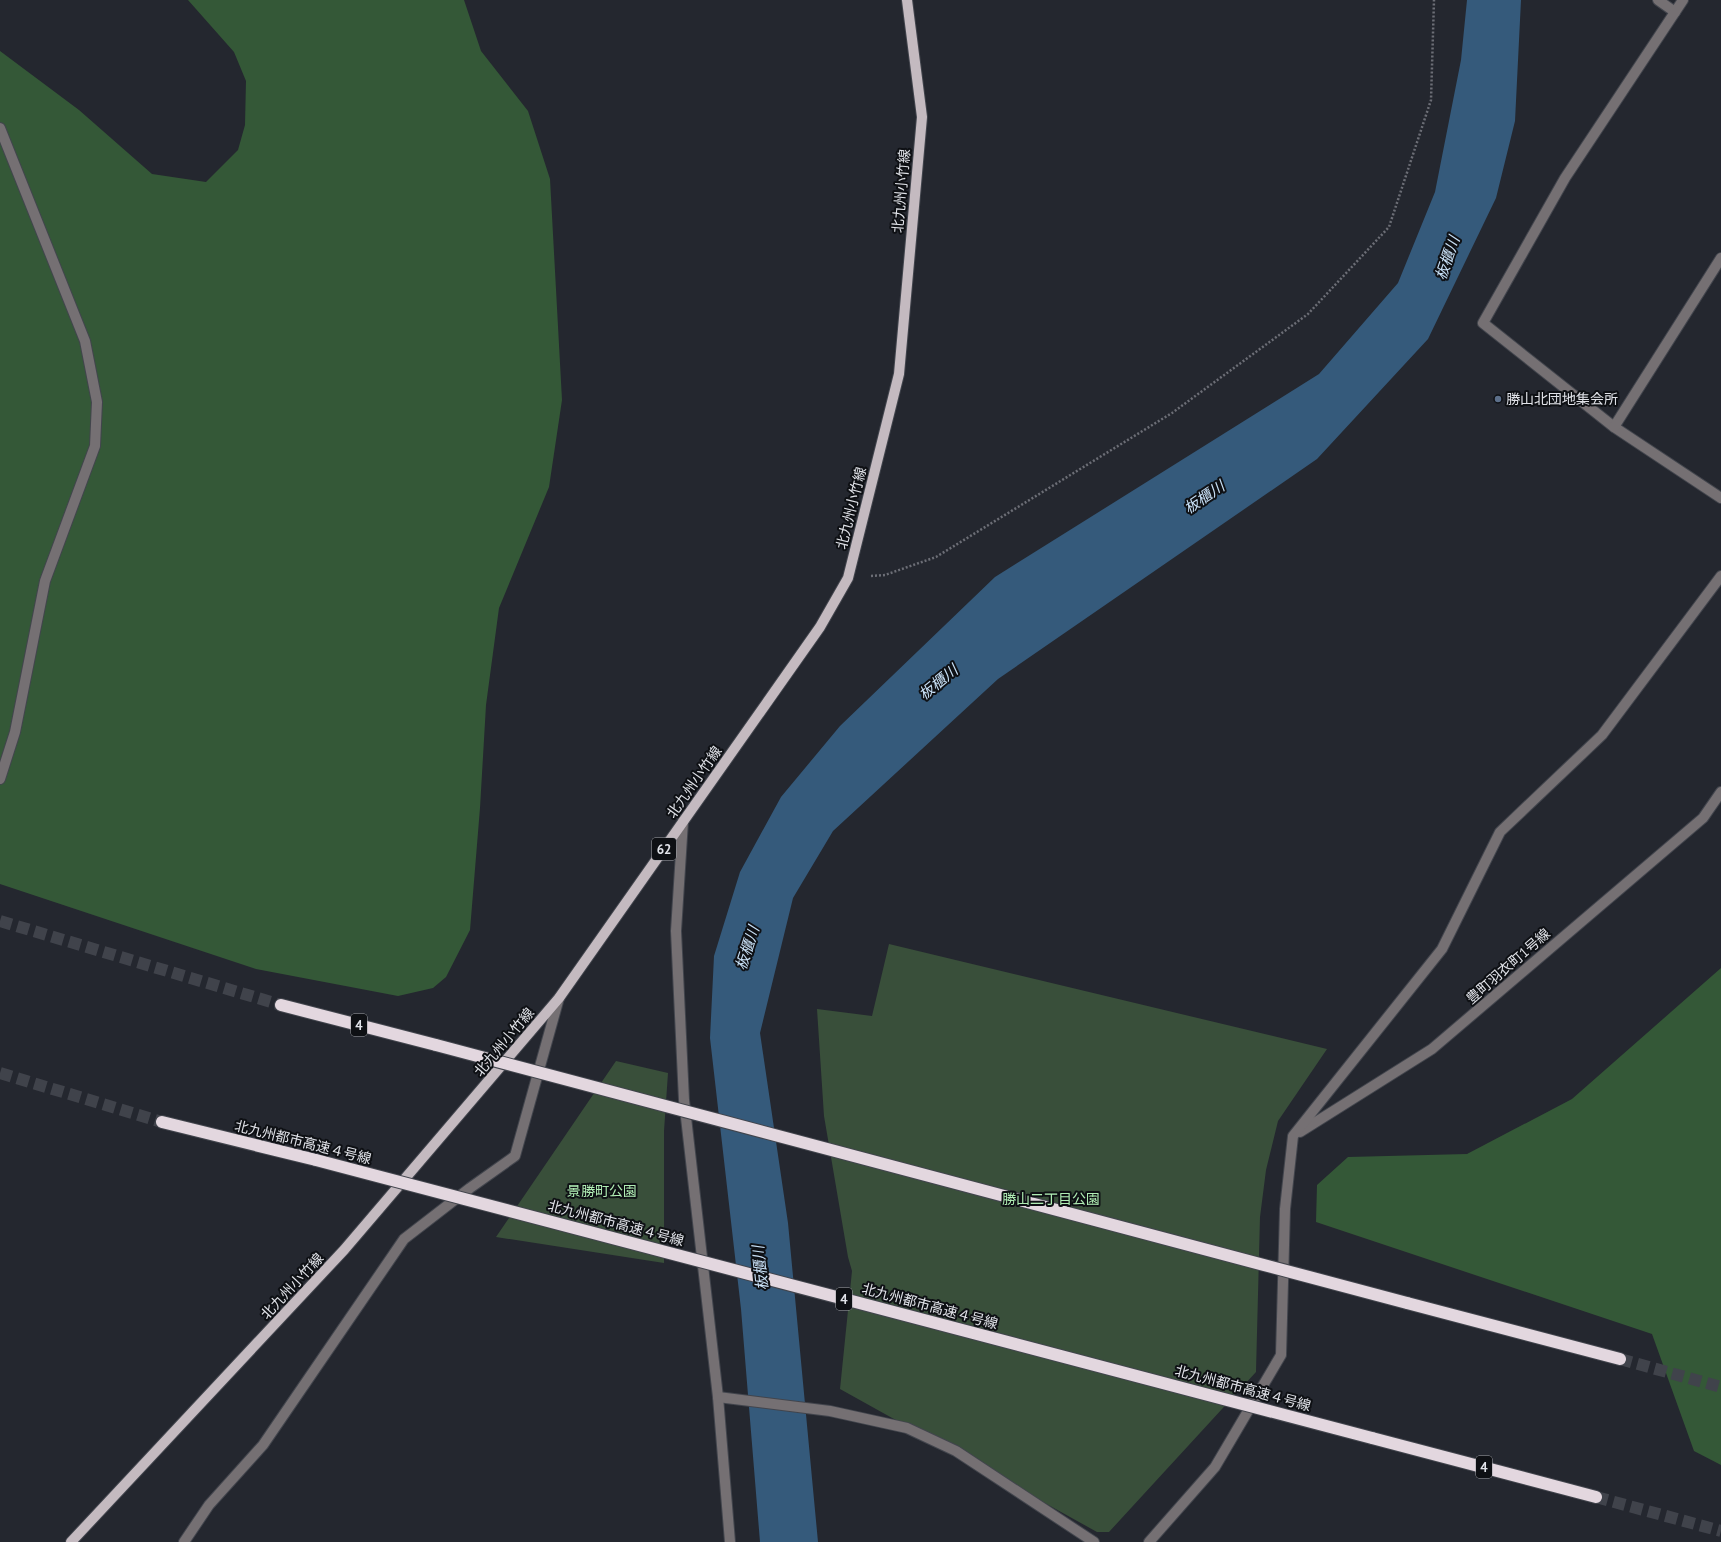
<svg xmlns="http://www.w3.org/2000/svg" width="1721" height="1542" font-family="'PT Sans','Noto Sans JP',sans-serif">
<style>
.green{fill:#394f3a}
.forest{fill:#345837}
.water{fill:#355a7b}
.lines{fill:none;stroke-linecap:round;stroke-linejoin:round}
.highway-tunnel{stroke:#40434b;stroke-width:12;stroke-dasharray:12 6;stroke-linecap:butt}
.minor-casing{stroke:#42454d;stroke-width:12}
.major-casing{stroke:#42454d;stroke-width:12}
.highway-casing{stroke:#42454d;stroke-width:14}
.path{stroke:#6c6e76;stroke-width:2.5;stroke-dasharray:2 2;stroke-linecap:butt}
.minor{stroke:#757073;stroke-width:10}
.major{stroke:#c4bac0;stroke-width:10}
.highway{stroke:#e3d7df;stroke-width:12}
.highway-bridge-casing{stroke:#42454d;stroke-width:14;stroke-linecap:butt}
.highway-bridge{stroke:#e3d7df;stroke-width:12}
.service-dot{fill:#5c6f8a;stroke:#0e1014;stroke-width:1.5}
.labels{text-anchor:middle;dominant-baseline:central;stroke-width:4;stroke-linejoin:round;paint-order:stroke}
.shield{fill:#0e1014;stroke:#a2a4a9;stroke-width:1}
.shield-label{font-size:13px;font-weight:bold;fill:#e1e3e9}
.street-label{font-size:14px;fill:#e1e3e9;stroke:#0e1014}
.poi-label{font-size:14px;fill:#e1e3e9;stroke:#0e1014;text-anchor:start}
.park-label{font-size:14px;fill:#b0edb4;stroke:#0e1014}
.water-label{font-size:15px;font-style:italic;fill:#c9e1f7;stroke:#0e1014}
</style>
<rect width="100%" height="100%" fill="#24272f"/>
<!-- green -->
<g class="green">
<polygon points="889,944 1327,1049 1278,1121 1266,1170 1260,1217 1256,1372 1109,1532 1097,1532 840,1389 852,1271 848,1257 824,1116 817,1009 872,1016"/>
<polygon points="616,1061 668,1073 664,1131 664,1263 496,1237"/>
</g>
<!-- forest -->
<g class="forest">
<polygon points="188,0 464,0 481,51 528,111 550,179 562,400 549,487 499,608 486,705 480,808 470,930 446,977 433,988 398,996 256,969 0,884 0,51 79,110 152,174 206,182 238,150 245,125 246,81 234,52"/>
<polygon points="1721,968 1721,1465 1694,1451 1652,1334 1316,1222 1317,1185 1348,1157 1467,1154 1572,1099"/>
</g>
<!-- water -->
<polygon class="water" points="1467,0 1521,0 1515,121 1496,198 1428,339 1317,459 998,679 833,831 793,898 760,1033 788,1223 818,1542 760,1542 741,1309 710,1038 714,956 740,872 781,797 840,726 995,577 1319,374 1398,283 1435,192 1461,60"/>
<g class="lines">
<!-- highway-tunnel -->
<g class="highway-tunnel">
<polyline points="0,921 281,1005"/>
<polyline points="0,1073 162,1122"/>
<polyline points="1620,1359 1721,1387"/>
<polyline points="1596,1497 1721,1531"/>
</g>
<defs>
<g id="minor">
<polyline points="1658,0 1675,12"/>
<polyline points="1683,0 1565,178 1483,323 1614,427 1721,498"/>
<polyline points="0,128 85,341 97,402 95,446 45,581 15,732 0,779"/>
<polyline points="1614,427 1721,258"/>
<polyline points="683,821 676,931 684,1100 718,1397 730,1542"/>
<polyline points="1300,1132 1432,1049 1703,818 1721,792"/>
<polyline points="718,1397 830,1411 907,1428 956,1451 1094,1542"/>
<polyline points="184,1542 209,1505 263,1445 404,1239 470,1188 515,1156 559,998"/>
<polyline points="1149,1542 1215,1467 1281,1355 1285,1209 1293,1136 1442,949 1500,832 1602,735 1721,576"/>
</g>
<polyline id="major" points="71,1542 344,1250 559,998 820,627 848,578 899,374 922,117 907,0"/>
<g id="highway">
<polyline points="281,1005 436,1045"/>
<polyline points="162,1122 316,1160"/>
<polyline points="1407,1303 1620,1359"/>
<polyline points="1372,1438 1596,1497"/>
</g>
</defs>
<!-- minor casing -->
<use href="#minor" class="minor-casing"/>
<!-- major casing -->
<use href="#major" class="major-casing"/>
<!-- highway casing -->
<use href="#highway" class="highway-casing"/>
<!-- path -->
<polyline class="path" points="871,576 885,575 936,557 1172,413 1308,314 1389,227 1431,100 1434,0"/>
<!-- minor -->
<use href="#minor" class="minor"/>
<!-- major -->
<use href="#major" class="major"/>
<!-- highway -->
<use href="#highway" class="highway"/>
<defs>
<g id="highway-bridge">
<polyline points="436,1045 1407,1303"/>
<polyline points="316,1160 1372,1438"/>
</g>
</defs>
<!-- highway-bridge casing -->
<use href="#highway-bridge" class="highway-bridge-casing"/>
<!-- highway-bridge -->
<use href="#highway-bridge" class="highway-bridge"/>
</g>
<!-- markers -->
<circle class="service-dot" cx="1498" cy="399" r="4"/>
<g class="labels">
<!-- shield labels -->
<g class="shield">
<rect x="652" y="838" width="24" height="22" rx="3"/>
<rect x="351" y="1014" width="16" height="22" rx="3"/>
<rect x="836" y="1288" width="16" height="22" rx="3"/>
<rect x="1476" y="1456" width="16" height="22" rx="3"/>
</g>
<g class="shield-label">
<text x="664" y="849">62</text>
<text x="359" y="1025">4</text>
<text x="844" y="1299">4</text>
<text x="1484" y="1467">4</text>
</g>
<!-- street labels -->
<g class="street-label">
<text transform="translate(901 191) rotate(-85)">北九州小竹線</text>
<text transform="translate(851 508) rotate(-76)">北九州小竹線</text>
<text transform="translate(694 782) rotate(-55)">北九州小竹線</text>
<text transform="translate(1508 966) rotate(-41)">豊町羽衣町1号線</text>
<text transform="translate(504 1042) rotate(-50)">北九州小竹線</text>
<text transform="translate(303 1142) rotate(14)">北九州都市高速４号線</text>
<text transform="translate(616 1223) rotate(15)">北九州都市高速４号線</text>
<text transform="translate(292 1286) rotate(-47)">北九州小竹線</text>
<text transform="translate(930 1306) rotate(15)">北九州都市高速４号線</text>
<text transform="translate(1243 1388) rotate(15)">北九州都市高速４号線</text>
</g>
<!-- poi labels -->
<g class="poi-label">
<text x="1506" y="399">勝山北団地集会所</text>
</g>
<!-- park labels -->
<g class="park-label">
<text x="602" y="1191">景勝町公園</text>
<text x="1051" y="1199">勝山二丁目公園</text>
</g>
<!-- water labels -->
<g class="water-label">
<text transform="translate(1447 258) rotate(-71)">板櫃川</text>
<text transform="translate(1204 497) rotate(-34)">板櫃川</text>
<text transform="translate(938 682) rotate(-39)">板櫃川</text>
<text transform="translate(747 948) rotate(-72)">板櫃川</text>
<text transform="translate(760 1268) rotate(-96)">板櫃川</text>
</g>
</g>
</svg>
